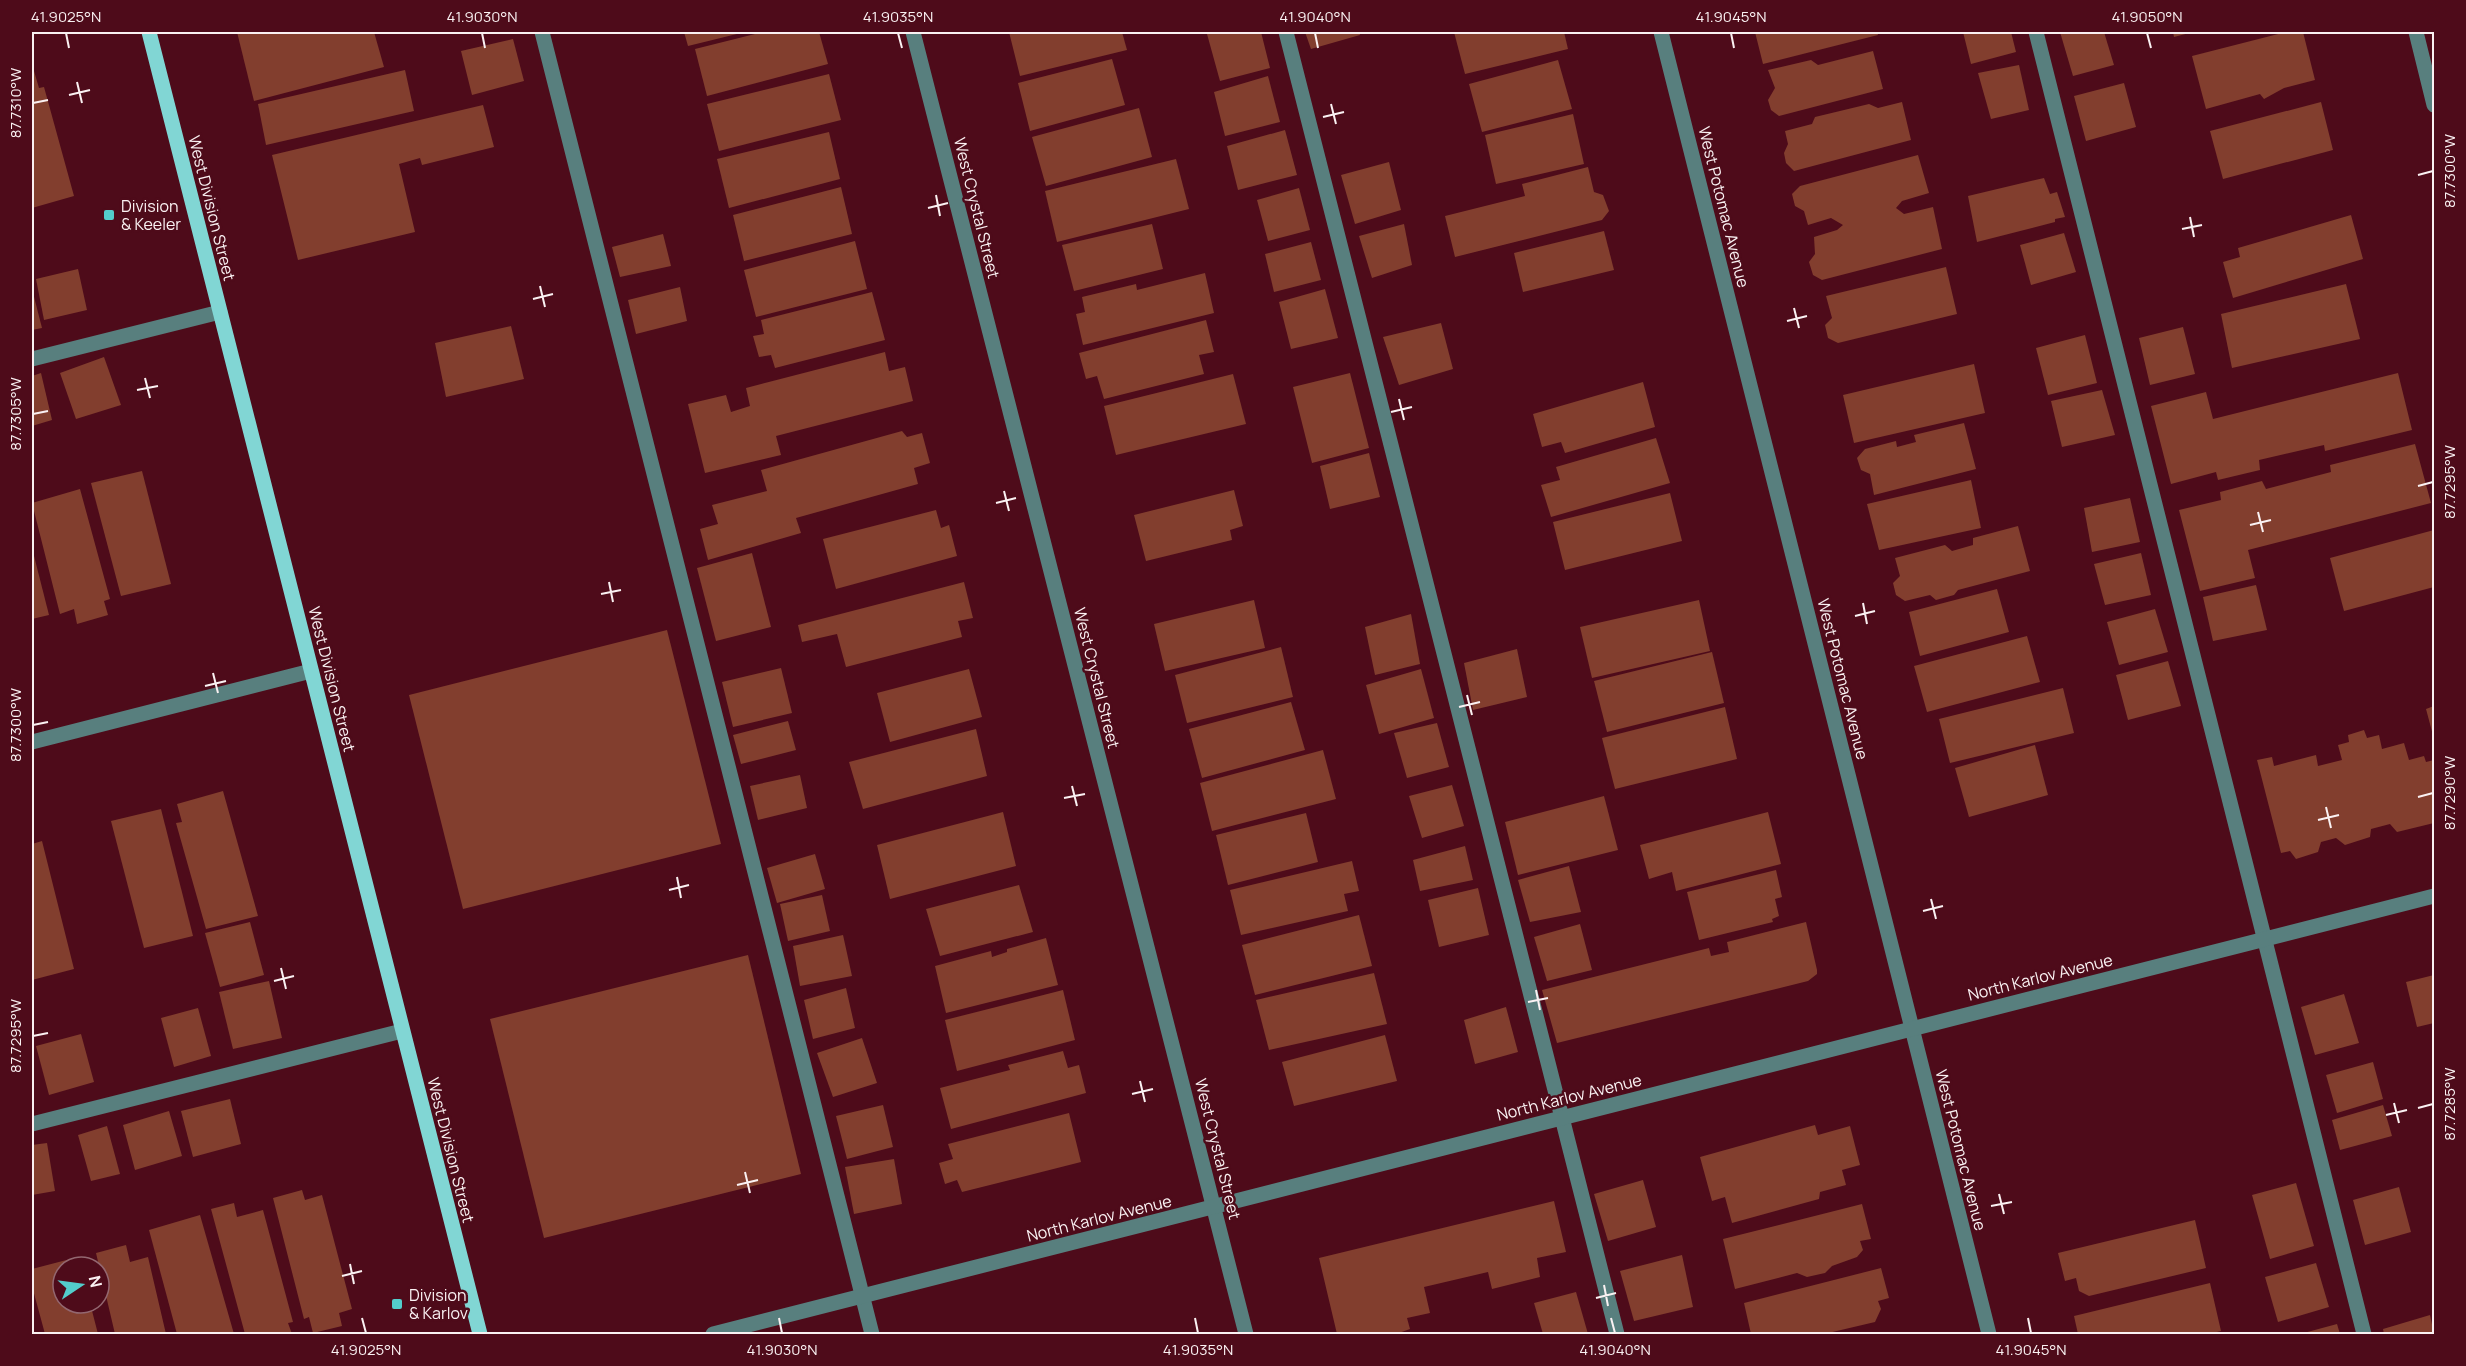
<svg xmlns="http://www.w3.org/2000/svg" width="2466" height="1366" font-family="Manrope,sans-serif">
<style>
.building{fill:#823e2e}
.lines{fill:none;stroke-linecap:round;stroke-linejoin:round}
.minor{stroke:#587f7e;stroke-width:15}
.major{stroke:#81d6d4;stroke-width:15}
.ticks{fill:none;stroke:#faf1f2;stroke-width:2}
.poi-dot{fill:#53cdcb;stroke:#4e0b1a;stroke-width:2}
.labels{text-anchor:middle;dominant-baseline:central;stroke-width:5;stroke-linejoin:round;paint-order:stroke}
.poi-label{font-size:16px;fill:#faf1f2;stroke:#4e0b1a;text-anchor:start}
.street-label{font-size:16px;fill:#faf1f2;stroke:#4e0b1a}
.neatline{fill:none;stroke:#faf1f2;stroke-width:2}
.ticks-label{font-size:15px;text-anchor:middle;fill:#faf1f2}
</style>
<rect width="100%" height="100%" fill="#4e0b1a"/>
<!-- building -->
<g class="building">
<polygon points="237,32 374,32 384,67 254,101"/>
<polygon points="684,32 745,32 688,46"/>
<polygon points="763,32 819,32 828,64 707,96 695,49"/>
<polygon points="1009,32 1122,32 1127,50 1020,76"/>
<polygon points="1216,32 1261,32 1270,68 1220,81 1207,34"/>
<polygon points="1305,32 1359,32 1360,35 1311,49"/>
<polygon points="1454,32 1564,32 1568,49 1465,74"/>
<polygon points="1755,32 1877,32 1878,35 1763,64"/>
<polygon points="1963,32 2011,32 2016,52 1971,64"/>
<polygon points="2060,32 2104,32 2114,65 2073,76"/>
<polygon points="2173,32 2193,32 2174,37"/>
<polygon points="2286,32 2303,32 2315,80 2284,88 2264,99 2260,94 2206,109 2192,56"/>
<polygon points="513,39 524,81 472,95 461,51"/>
<polygon points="1873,51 1883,89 1779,116 1771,110 1768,100 1775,88 1768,70 1811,60 1818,65"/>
<polygon points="1112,59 1125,105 1030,131 1018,83"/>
<polygon points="1558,60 1572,109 1482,132 1469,84"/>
<polygon points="2019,65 2029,110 1991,119 1978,73"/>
<polygon points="405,70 414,111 266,145 258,104"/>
<polygon points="34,71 39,88 44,87 74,196 32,208 32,72"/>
<polygon points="829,74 841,120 719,151 707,104"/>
<polygon points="1268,76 1280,122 1225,136 1214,92"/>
<polygon points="2124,83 2136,127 2086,141 2074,96"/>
<polygon points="1902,102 1911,140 1794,171 1786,163 1784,153 1788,144 1785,131 1812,124 1815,117 1869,104 1878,108"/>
<polygon points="2321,102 2333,150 2223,179 2210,131"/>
<polygon points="483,105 494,147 422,165 420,158 399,164 415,232 298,260 272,155"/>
<polygon points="1139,108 1152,157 1046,186 1032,137"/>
<polygon points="1573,114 1584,164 1496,184 1485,135"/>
<polygon points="1285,130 1297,175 1238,190 1227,146"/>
<polygon points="829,132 840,179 729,208 717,159"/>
<polygon points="1918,155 1929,193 1902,201 1896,208 1904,214 1933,207 1942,249 1822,280 1813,275 1809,262 1815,254 1814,237 1837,230 1843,225 1831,218 1808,225 1804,211 1795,206 1792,194 1800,186"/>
<polygon points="1176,159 1189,209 1057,242 1045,191"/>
<polygon points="1389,162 1401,210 1355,224 1341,175"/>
<polygon points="1588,167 1594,192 1603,195 1609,211 1602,220 1455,257 1445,216 1525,196 1522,184"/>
<polygon points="2044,178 2050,194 2057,192 2065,217 2055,219 2055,222 1977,242 1968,196"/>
<polygon points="841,187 852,234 744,261 733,215"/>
<polygon points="1299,188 1310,230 1268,241 1257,200"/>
<polygon points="2351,215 2363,259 2233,298 2223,262 2240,257 2238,248"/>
<polygon points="1152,224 1163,269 1074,291 1062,245"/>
<polygon points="1404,224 1412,265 1372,278 1359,236"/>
<polygon points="1604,231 1614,270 1523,292 1514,253"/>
<polygon points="2064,233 2076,272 2031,285 2020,245"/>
<polygon points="663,234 671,266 620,277 612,247"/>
<polygon points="855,241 867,289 756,317 744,270"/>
<polygon points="1311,242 1321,280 1274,292 1265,254"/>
<polygon points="1946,267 1957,314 1838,343 1828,338 1825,325 1832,318 1826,296"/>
<polygon points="78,269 87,310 44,320 36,279"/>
<polygon points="1205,273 1214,313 1083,345 1076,314 1085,312 1082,297 1136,284 1137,290"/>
<polygon points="2346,284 2360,339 2232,368 2221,314"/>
<polygon points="680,287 687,321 636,334 628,300"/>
<polygon points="32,289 42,328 32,330"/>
<polygon points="1325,289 1338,338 1291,349 1279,302"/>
<polygon points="872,292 885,340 775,368 771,355 759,357 753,336 764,334 761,320"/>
<polygon points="1206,320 1214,352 1199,355 1204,374 1104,399 1097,376 1086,379 1079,353"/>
<polygon points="1441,323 1453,369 1399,385 1383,337"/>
<polygon points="511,326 524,379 446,397 435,343"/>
<polygon points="2183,327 2195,374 2150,385 2139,338"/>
<polygon points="2085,335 2097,383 2048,395 2036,348"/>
<polygon points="885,352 889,371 905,367 913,401 776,436 781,455 705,473 688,404 726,395 731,412 750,406 746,388"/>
<polygon points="104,357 121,405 76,419 60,373"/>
<polygon points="1974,364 1985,413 1854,443 1843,395"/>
<polygon points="41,373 52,420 32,426 32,376"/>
<polygon points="1350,373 1369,448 1312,463 1293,387"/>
<polygon points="2398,373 2412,430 2325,451 2324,445 2259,460 2260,470 2218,480 2216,472 2171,484 2151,406 2206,392 2213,419"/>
<polygon points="1233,374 1246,424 1116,455 1104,406"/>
<polygon points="1643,382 1655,427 1565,453 1561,442 1542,447 1533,414"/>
<polygon points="2102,390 2115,435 2062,447 2051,401"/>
<polygon points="1964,423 1976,469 1874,495 1870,474 1861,470 1857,458 1865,449 1896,441 1897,447 1916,442 1914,435"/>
<polygon points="902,431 907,437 922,433 930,463 914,468 918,484 796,518 801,533 708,560 700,529 718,524 712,505 767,491 761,470"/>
<polygon points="1656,438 1670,483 1551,517 1541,485 1560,480 1556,467"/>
<polygon points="2415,444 2431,503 2248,550 2255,578 2200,591 2179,510 2221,500 2220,492 2262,481 2266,489 2331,472 2330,465"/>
<polygon points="1369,453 1380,497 1330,509 1320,466"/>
<polygon points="142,471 171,584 121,596 91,483"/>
<polygon points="1971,480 1981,528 1879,550 1867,504"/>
<polygon points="80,489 110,599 104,601 108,615 77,624 74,609 60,614 32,503"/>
<polygon points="1234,490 1243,526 1230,530 1232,540 1146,561 1134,515"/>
<polygon points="1670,493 1682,541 1565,570 1553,522"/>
<polygon points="2130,498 2140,542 2092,552 2084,508"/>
<polygon points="936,510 941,528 949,525 957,556 836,589 823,539"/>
<polygon points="2018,526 2030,571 1958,590 1954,595 1936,600 1930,595 1905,601 1896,595 1893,583 1900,576 1895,558 1945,545 1952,551 1973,545 1973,538"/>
<polygon points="2434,530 2434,587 2344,611 2330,558"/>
<polygon points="32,548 49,615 32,619"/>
<polygon points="752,553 771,627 716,641 697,568"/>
<polygon points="2141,553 2151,595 2105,605 2094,564"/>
<polygon points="964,582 973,618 958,621 962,637 846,667 837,634 802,642 798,625"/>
<polygon points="2256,585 2267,630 2213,641 2203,597"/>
<polygon points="1997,589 2009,632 1920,656 1909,612"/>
<polygon points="1254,600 1265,648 1165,671 1154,624"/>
<polygon points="1699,600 1710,651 1592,678 1580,627"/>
<polygon points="2155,609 2168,652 2119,665 2107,622"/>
<polygon points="1411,614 1420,664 1375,675 1365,627"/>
<polygon points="667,630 721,844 463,909 409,695"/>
<polygon points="2027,636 2040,682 1927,712 1914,666"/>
<polygon points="1281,647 1293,697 1187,723 1175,675"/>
<polygon points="1517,649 1527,697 1473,710 1464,663"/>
<polygon points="1712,652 1724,703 1607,732 1594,681"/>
<polygon points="2168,661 2181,706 2128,720 2116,675"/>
<polygon points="781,668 792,713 733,727 722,682"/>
<polygon points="969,669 982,717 890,742 877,693"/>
<polygon points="1421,669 1434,718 1379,734 1366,685"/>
<polygon points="2063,688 2074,733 1950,763 1939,719"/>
<polygon points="1291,702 1305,750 1202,778 1189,729"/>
<polygon points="2434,706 2434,739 2426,709"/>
<polygon points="1725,707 1737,759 1615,789 1602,738"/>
<polygon points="788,721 796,750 741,764 733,735"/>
<polygon points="1437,723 1449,767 1407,778 1394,733"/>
<polygon points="976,729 987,776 863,809 849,762"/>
<polygon points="2364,730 2367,738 2379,735 2382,749 2404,743 2409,760 2424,756 2426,762 2434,760 2434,823 2397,832 2390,824 2371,829 2370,837 2345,845 2336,838 2321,842 2318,852 2296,859 2290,851 2281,853 2257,760 2272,757 2274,766 2316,755 2318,766 2342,760 2338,745 2349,742 2348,735"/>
<polygon points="2035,745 2048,795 1969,817 1955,768"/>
<polygon points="1323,750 1336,799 1212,831 1200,783"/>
<polygon points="800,775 807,808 758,820 750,786"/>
<polygon points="1452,785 1464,826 1422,838 1409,796"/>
<polygon points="223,791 258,916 206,929 176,823 182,822 177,804"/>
<polygon points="1604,796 1618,850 1518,875 1505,822"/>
<polygon points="161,809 193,936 144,948 111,821"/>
<polygon points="1003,812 1016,866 890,899 877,845"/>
<polygon points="1768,812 1781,864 1676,891 1672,872 1649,879 1640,845"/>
<polygon points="1306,813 1318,862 1228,885 1216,835"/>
<polygon points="42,841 74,969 32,980 32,844"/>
<polygon points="1465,846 1473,880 1420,891 1413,860"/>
<polygon points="815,854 825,889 777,903 767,868"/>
<polygon points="1352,861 1359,891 1344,894 1348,911 1241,935 1230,890"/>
<polygon points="1569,866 1581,912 1530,922 1518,880"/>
<polygon points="1776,870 1782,897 1775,899 1779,916 1772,919 1773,922 1699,940 1687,892"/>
<polygon points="1019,885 1033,932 940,956 926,909"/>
<polygon points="1478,888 1489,935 1439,947 1428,900"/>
<polygon points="822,895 830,931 788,941 780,904"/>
<polygon points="1359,915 1372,966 1255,995 1242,945"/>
<polygon points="250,922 264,975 220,987 205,933"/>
<polygon points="1806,922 1817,970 1817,974 1808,981 1557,1043 1542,990 1709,948 1711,956 1729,952 1727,942"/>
<polygon points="1580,924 1592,970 1547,981 1534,937"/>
<polygon points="843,935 852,976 800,986 793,946"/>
<polygon points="1046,938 1058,985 946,1013 935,966 991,951 992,957 1007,952 1007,949"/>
<polygon points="748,955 801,1174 544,1238 490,1019"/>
<polygon points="1374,973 1387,1024 1269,1050 1256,1000"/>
<polygon points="2434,975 2434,1023 2417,1027 2406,982"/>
<polygon points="269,981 282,1038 233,1049 219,992"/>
<polygon points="846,988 855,1028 813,1039 804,1000"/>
<polygon points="1063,990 1075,1040 957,1071 945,1020"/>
<polygon points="2344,994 2359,1043 2315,1055 2301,1007"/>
<polygon points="1506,1007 1518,1052 1475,1064 1464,1020"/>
<polygon points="198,1008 211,1056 174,1067 161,1018"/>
<polygon points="81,1034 94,1082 49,1095 36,1046"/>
<polygon points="1385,1035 1397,1081 1294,1106 1282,1062"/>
<polygon points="862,1038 877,1083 833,1097 817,1053"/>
<polygon points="1063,1051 1068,1068 1079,1065 1086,1093 951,1129 940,1088 1010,1070 1008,1065"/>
<polygon points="2373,1062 2383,1099 2337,1113 2326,1075"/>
<polygon points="230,1099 241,1144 193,1157 181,1111"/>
<polygon points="883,1105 893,1147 847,1159 836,1116"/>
<polygon points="2383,1105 2392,1136 2340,1150 2332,1120"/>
<polygon points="169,1111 182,1156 135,1170 123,1125"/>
<polygon points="1069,1113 1081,1162 962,1192 957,1180 945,1184 939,1163 953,1159 948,1144"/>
<polygon points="1815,1125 1818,1135 1850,1126 1860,1165 1842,1170 1846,1185 1820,1192 1819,1199 1732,1223 1725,1197 1712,1201 1700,1157"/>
<polygon points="107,1126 120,1174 91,1181 78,1135"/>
<polygon points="47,1143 55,1191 32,1195 32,1145"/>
<polygon points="894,1159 902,1204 854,1214 845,1167"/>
<polygon points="1643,1180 1656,1227 1608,1241 1594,1194"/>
<polygon points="2296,1183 2314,1246 2270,1259 2252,1195"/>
<polygon points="2399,1187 2411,1232 2365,1245 2353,1200"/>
<polygon points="302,1190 305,1200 322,1195 352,1309 339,1313 342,1326 313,1333 309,1317 304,1319 273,1198"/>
<polygon points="1554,1201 1566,1252 1537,1258 1540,1277 1492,1289 1488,1272 1424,1287 1430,1313 1407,1318 1410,1329 1396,1334 1337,1334 1319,1258"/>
<polygon points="234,1203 237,1217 263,1210 293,1322 288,1323 292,1334 245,1334 211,1209"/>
<polygon points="1862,1204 1871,1239 1860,1241 1863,1250 1857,1257 1832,1266 1825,1273 1807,1277 1797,1273 1735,1289 1723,1239"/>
<polygon points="200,1215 234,1334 177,1334 149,1230"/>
<polygon points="2195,1220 2206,1268 2089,1296 2079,1291 2076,1278 2065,1281 2058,1253"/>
<polygon points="126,1245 130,1262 148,1257 166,1334 115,1334 96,1253"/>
<polygon points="1682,1255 1693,1307 1634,1321 1620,1271"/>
<polygon points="78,1257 81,1267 63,1267 63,1303 90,1303 98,1334 45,1334 32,1286 32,1269"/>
<polygon points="2316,1263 2329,1307 2278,1322 2265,1277"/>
<polygon points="1881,1268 1889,1298 1878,1301 1881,1309 1875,1322 1824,1334 1751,1334 1744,1303"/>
<polygon points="2210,1283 2221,1331 2208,1334 2078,1334 2074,1316"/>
<polygon points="1576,1292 1588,1334 1543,1334 1534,1303"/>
<polygon points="2430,1315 2434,1334 2384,1334 2383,1329"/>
<polygon points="2337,1324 2340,1334 2300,1334"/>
</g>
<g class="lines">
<!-- minor -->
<g class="minor">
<polyline points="542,32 872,1334"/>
<polyline points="913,32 1246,1334"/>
<polyline points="1286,32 1617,1334"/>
<polyline points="1661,32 1989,1334"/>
<polyline points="2036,32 2364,1334"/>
<polyline points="2416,32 2434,105"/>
<polyline points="32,359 220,312"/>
<polyline points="32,742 311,671"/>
<polyline points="32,1124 402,1031"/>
<polyline points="713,1334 2434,896"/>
</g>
<!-- major -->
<polyline class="major" points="149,32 480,1334"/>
</g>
<!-- ticks -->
<path class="ticks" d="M 66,33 L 69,48M 482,33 L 485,48M 898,33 L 902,48M 1315,33 L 1318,48M 1731,33 L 1734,48M 2147,33 L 2151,48M 77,82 L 82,103M 69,95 L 90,90M 33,103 L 48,100M 1331,104 L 1336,124M 1323,117 L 1344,112M 2418,175 L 2433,171M 936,195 L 940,216M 928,208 L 948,203M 2190,217 L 2194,237M 2182,229 L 2202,225M 540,286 L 545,307M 533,299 L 553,294M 1794,308 L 1799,328M 1787,321 L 1807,316M 145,378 L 150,398M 137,390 L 158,386M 1399,399 L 1404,420M 1391,412 L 1412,407M 33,414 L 48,411M 2418,486 L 2433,482M 1004,491 L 1009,511M 996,503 L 1016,498M 2258,512 L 2263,532M 2250,525 L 2271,520M 609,582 L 613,602M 601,594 L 621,590M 1863,603 L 1867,624M 1855,616 L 1875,611M 213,673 L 218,693M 205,686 L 226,681M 1467,695 L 1472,715M 1459,707 L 1480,702M 33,725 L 48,722M 1072,786 L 1077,806M 2418,797 L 2433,793M 1064,798 L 1085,794M 2326,807 L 2331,828M 2318,820 L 2339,815M 677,877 L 681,898M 669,890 L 689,885M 1931,899 L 1936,919M 1923,911 L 1943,906M 281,968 L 286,989M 274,981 L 294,976M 1536,990 L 1540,1010M 1528,1002 L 1548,998M 33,1036 L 48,1033M 1140,1081 L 1145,1102M 1132,1094 L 1153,1089M 2394,1103 L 2399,1123M 2418,1108 L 2433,1104M 2386,1115 L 2407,1110M 745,1172 L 750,1193M 737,1185 L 758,1180M 1999,1194 L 2004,1214M 1991,1206 L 2012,1202M 350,1264 L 354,1284M 342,1276 L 362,1271M 1604,1285 L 1608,1306M 1596,1298 L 1616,1293M 362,1318 L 366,1333M 779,1318 L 782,1333M 1195,1318 L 1198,1333M 1611,1318 L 1615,1333M 2028,1318 L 2031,1333"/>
<!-- markers -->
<g class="poi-dot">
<rect x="103" y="209" width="12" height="12" rx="3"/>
<rect x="391" y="1298" width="12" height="12" rx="3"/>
</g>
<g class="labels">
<!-- poi labels -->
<g class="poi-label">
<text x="121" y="206">Division<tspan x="121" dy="18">&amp; Keeler</tspan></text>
<text x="409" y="1295">Division<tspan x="409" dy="18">&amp; Karlov</tspan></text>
</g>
<!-- street labels -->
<g class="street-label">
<text transform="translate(1724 207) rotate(76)">West Potomac Avenue</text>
<text transform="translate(212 208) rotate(76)">West Division Street</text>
<text transform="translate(977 208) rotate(76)">West Crystal Street</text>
<text transform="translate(1097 678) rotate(76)">West Crystal Street</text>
<text transform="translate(332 679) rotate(76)">West Division Street</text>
<text transform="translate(1843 679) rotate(76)">West Potomac Avenue</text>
<text transform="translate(2040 977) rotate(-14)">North Karlov Avenue</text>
<text transform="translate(1569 1097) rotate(-14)">North Karlov Avenue</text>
<text transform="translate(1218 1149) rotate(76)">West Crystal Street</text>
<text transform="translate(451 1150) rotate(76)">West Division Street</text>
<text transform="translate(1961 1150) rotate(76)">West Potomac Avenue</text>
<text transform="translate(1099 1218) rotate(-14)">North Karlov Avenue</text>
</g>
</g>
<!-- border -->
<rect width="2466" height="1366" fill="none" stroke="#4e0b1a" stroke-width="66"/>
<!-- north arrow -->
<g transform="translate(81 1285) rotate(77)"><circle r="28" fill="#4e0b1a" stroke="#936770" stroke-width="1.5"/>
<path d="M0-4.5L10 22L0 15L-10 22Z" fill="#53cdcb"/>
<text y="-9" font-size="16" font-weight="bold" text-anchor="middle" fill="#faf1f2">N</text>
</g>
<rect x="33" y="33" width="2400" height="1300" class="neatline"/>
<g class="ticks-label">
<text x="66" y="22">41.9025°N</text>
<text x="482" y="22">41.9030°N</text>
<text x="898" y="22">41.9035°N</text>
<text x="1315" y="22">41.9040°N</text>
<text x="1731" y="22">41.9045°N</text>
<text x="2147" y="22">41.9050°N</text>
<text transform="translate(16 103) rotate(-90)" y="5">87.7310°W</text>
<text transform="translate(2450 171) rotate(-90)" y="5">87.7300°W</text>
<text transform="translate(16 414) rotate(-90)" y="5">87.7305°W</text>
<text transform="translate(2450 482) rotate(-90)" y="5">87.7295°W</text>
<text transform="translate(16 725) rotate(-90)" y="5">87.7300°W</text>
<text transform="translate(2450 793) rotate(-90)" y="5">87.7290°W</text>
<text transform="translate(16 1036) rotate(-90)" y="5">87.7295°W</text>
<text transform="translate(2450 1104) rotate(-90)" y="5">87.7285°W</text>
<text x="366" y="1355">41.9025°N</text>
<text x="782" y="1355">41.9030°N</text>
<text x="1198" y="1355">41.9035°N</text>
<text x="1615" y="1355">41.9040°N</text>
<text x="2031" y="1355">41.9045°N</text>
</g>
</svg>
